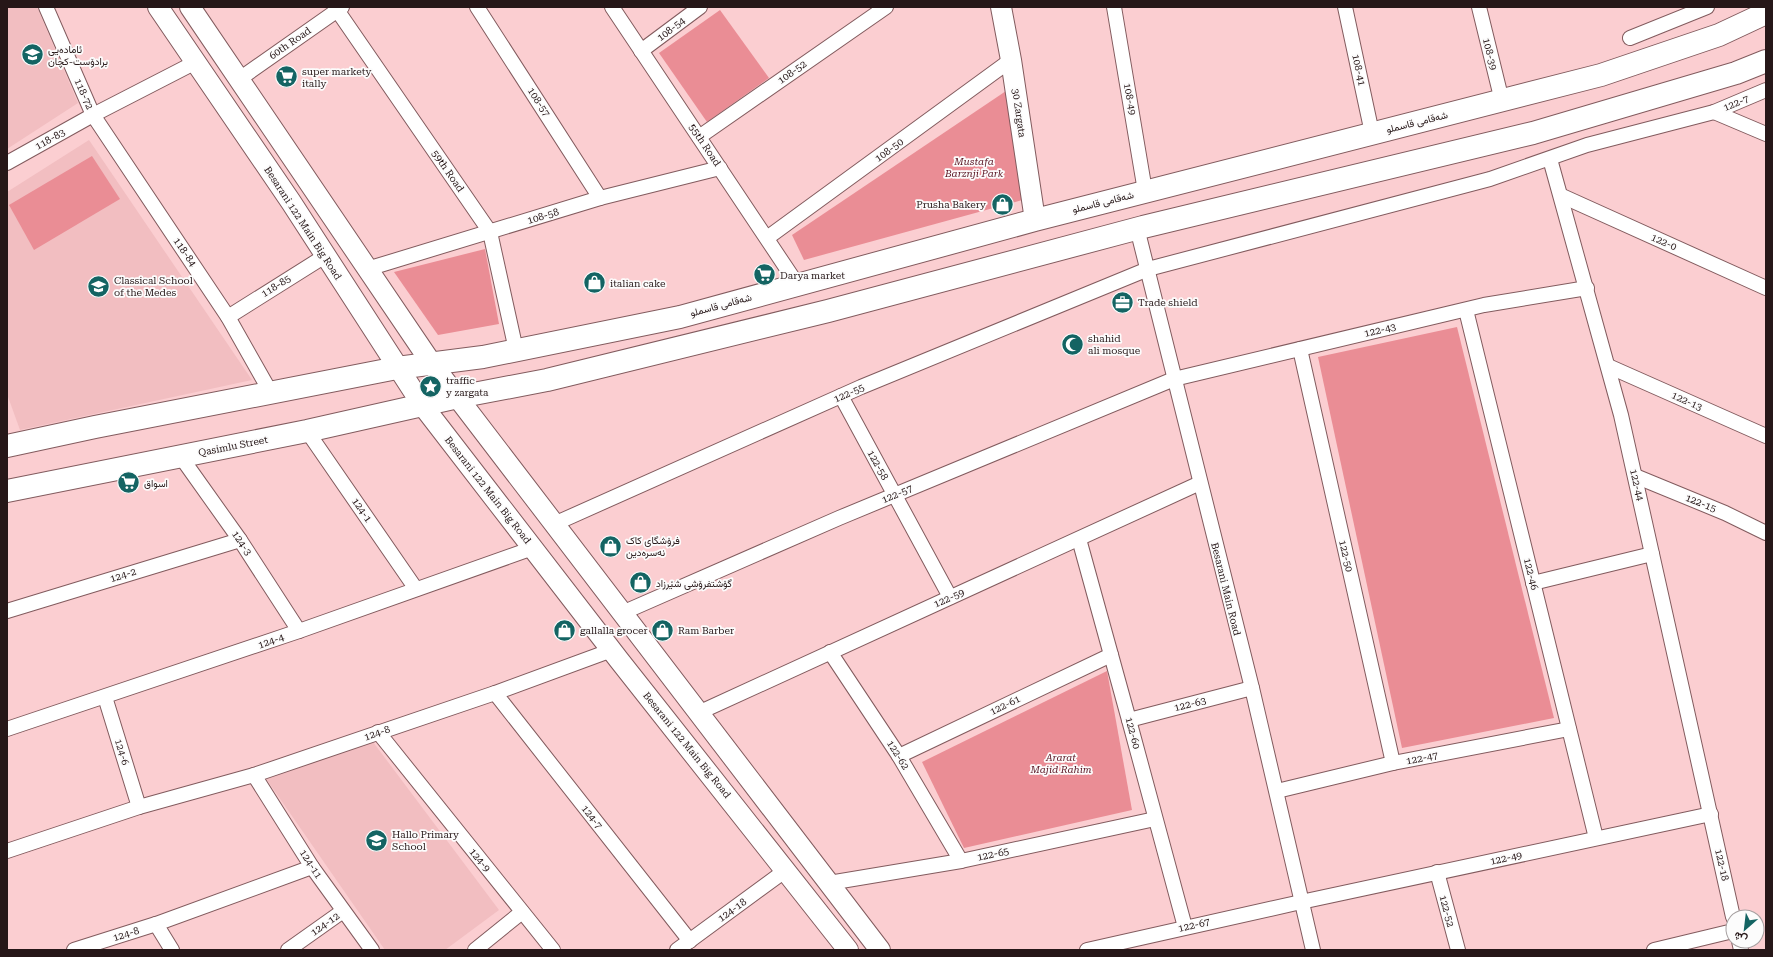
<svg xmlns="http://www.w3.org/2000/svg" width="1773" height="957" font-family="'Roboto Serif',Vazirmatn,serif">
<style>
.built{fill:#f2bec1}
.green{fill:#ea8d95}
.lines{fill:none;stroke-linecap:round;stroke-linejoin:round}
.street-casing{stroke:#825b5e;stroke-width:16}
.secondary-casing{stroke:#825b5e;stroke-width:22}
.primary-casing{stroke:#825b5e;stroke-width:24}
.street{stroke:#fff;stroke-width:14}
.secondary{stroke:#fff;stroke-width:20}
.primary{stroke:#fff;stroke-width:22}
.labels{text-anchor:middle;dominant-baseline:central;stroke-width:3.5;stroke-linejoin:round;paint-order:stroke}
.street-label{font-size:10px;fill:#261718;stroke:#fcfcfc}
.poi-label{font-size:10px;fill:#261718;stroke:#fcfcfc;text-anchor:start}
.park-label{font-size:10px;font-style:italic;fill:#581220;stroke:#fcfcfc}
</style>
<rect width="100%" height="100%" fill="#fbced1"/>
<!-- built -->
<g class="built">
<polygon points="7,7 37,7 78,103 7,149"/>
<polygon points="89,140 252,380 20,430 7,394 7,192"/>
<polygon points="364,730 499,910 445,950 385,950 260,770"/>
</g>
<!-- green -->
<g class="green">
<polygon points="720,10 769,78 707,122 659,53"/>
<polygon points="1006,91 1026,199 804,260 792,235"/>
<polygon points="92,156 120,199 34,250 9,205"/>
<polygon points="485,249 499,324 438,335 394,272"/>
<polygon points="1457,327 1554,718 1402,748 1318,357"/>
<polygon points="1107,671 1132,810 964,848 922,762"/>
</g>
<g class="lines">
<defs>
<g id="street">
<polyline points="46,7 93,115 228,317 271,393"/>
<polyline points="335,7 490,232 516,350"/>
<polyline points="477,7 600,198"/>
<polyline points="612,7 797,284"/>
<polyline points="1114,7 1145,191"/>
<polyline points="1345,7 1372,133"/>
<polyline points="1479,7 1502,101"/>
<polyline points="1630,38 1707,7"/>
<polyline points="641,51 700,7"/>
<polyline points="238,80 342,7"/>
<polyline points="1714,112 1766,134"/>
<polyline points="699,137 886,7"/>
<polyline points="1550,159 1621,415 1733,917"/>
<polyline points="7,163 93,115 196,62"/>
<polyline points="1562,196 1766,288"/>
<polyline points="1137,228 1252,688 1313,950"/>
<polyline points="767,238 1011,60"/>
<polyline points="367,269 600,198 720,168"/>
<polyline points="1466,310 1596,838"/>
<polyline points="228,317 325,256"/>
<polyline points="1300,349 1393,763"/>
<polyline points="1608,366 1766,436"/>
<polyline points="841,396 950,597"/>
<polyline points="307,431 416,589"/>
<polyline points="181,457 240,540 299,631"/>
<polyline points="1635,476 1725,513 1766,533"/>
<polyline points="554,524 861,387 1148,269 1490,179 1587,145 1714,112 1766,90"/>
<polyline points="1079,539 1129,720 1185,927"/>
<polyline points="1533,583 1652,554"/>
<polyline points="7,611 240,540"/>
<polyline points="622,613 839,518 1174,379 1484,305 1587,288"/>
<polyline points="830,652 899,756 961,861"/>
<polyline points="495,693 690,941"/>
<polyline points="105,697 139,807"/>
<polyline points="698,713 1200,483"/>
<polyline points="1129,720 1252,688"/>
<polyline points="7,729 299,631 533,548"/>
<polyline points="378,732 553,950"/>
<polyline points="899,756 1111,655"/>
<polyline points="254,775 312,867 372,950"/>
<polyline points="1277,791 1393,763 1569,729"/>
<polyline points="7,851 139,807 254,775 495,693 612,650"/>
<polyline points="1437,872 1458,950"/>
<polyline points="829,883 961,861 1155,819"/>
<polyline points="156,924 172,950"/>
<polyline points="1739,941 1741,950"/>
<polyline points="74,950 156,924 312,867"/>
<polyline points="288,950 343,911"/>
<polyline points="475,950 522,912"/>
<polyline points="677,950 786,870"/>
<polyline points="1087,950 1301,902 1711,814"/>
<polyline points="1654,950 1733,931"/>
</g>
<g id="secondary">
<polyline points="158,7 291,202 423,406 619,660 848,950"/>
<polyline points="190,7 432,364 880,950"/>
<polyline points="1001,7 1011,60 1035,220"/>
</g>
<g id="primary">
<polyline points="7,446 95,427 397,368 483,357 680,317 1035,220 1601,75 1719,35 1766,13"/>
<polyline points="7,491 307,431 458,397 547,380 828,311 1143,227 1533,133 1736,73 1766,61"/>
</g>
</defs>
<!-- street casing -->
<use href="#street" class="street-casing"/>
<!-- secondary casing -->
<use href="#secondary" class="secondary-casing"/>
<!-- primary casing -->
<use href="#primary" class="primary-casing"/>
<!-- street -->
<use href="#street" class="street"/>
<!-- secondary -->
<use href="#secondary" class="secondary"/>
<!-- primary -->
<use href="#primary" class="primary"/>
</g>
<!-- icons -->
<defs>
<symbol id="school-disc" viewBox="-11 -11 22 22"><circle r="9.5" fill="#146463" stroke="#fcfcfc"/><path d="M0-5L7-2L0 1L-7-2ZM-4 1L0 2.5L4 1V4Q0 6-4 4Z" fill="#fff"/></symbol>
<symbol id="supermarket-disc" viewBox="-11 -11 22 22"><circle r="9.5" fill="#146463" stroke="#fcfcfc"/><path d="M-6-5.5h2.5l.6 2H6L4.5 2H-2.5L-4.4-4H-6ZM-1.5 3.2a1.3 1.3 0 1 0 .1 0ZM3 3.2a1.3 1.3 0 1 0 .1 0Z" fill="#fff"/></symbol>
<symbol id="shop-disc" viewBox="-11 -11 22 22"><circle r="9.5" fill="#146463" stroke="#fcfcfc"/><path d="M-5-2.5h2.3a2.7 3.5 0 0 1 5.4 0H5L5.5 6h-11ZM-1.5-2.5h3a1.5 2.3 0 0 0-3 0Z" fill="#fff"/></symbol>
<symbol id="office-disc" viewBox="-11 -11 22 22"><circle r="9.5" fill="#146463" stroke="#fcfcfc"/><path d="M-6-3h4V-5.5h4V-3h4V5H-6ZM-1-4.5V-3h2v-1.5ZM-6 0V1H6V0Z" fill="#fff"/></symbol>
<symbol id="mosque-disc" viewBox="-11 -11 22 22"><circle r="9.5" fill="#146463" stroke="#fcfcfc"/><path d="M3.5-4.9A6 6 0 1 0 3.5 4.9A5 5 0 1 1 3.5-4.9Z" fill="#fff"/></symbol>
<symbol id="sight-disc" viewBox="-11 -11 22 22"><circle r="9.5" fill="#146463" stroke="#fcfcfc"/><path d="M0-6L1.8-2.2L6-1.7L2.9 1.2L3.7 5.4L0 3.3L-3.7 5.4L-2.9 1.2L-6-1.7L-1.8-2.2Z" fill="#fff"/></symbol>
</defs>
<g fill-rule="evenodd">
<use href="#school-disc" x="20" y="42" width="25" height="25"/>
<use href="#supermarket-disc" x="274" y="64" width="25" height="25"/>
<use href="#shop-disc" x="990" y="192" width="25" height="25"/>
<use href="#supermarket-disc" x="752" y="262" width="25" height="25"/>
<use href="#shop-disc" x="582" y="270" width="25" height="25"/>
<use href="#school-disc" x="86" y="274" width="25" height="25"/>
<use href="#office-disc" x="1110" y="290" width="25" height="25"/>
<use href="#mosque-disc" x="1060" y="332" width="25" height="25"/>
<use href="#sight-disc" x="418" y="374" width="25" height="25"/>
<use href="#supermarket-disc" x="116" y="470" width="25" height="25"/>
<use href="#shop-disc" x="598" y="534" width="25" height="25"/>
<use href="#shop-disc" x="628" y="570" width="25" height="25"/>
<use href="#shop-disc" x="552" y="618" width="25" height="25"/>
<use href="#shop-disc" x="650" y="618" width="25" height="25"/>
<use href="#school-disc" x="364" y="828" width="25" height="25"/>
</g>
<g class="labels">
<!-- street labels -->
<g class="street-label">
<text transform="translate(671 29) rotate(-37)">108-54</text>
<text transform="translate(290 43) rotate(-35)">60th Road</text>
<text transform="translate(1490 54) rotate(76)">108-39</text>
<text transform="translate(1359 70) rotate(78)">108-41</text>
<text transform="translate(792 72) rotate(-35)">108-52</text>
<text transform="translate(84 94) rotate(66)">118-72</text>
<text transform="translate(1130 99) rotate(80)">108-49</text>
<text transform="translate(539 102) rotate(57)">108-57</text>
<text transform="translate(1736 103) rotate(-22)">122-7</text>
<text transform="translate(1019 113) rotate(82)">30 Zargata</text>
<text transform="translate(1417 122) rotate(-14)">شەقامی قاسملو</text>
<text transform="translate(50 139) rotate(-29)">118-83</text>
<text transform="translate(705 145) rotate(56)">55th Road</text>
<text transform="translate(889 150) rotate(-36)">108-50</text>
<text transform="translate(448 171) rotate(55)">59th Road</text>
<text transform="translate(1103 202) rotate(-14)">شەقامی قاسملو</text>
<text transform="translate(543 216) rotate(-17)">108-58</text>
<text transform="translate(303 223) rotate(57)">Besarani 122 Main Big Road</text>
<text transform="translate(1664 242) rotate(24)">122-0</text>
<text transform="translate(185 252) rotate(56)">118-84</text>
<text transform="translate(276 286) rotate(-32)">118-85</text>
<text transform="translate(721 305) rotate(-15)">شەقامی قاسملو</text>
<text transform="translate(1380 330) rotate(-13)">122-43</text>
<text transform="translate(849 393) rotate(-24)">122-55</text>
<text transform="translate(1687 401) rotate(24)">122-13</text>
<text transform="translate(233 446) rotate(-11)">Qasimlu Street</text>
<text transform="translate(878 465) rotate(61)">122-58</text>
<text transform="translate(1637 485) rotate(77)">122-44</text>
<text transform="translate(488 490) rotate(52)">Besarani 122 Main Big Road</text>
<text transform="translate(897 494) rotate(-23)">122-57</text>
<text transform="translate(1701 503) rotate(22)">122-15</text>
<text transform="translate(362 510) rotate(55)">124-1</text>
<text transform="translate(242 543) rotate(56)">124-3</text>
<text transform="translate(1346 556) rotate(77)">122-50</text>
<text transform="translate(1531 574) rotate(76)">122-46</text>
<text transform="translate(123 575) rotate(-17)">124-2</text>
<text transform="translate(1226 589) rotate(76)">Besarani Main Road</text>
<text transform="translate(949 598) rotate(-24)">122-59</text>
<text transform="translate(271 641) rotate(-19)">124-4</text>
<text transform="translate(1190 704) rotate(-14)">122-63</text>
<text transform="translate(1005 705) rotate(-26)">122-61</text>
<text transform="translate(377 733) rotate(-19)">124-8</text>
<text transform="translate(1133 733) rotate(75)">122-60</text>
<text transform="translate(687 745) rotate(51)">Besarani 122 Main Big Road</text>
<text transform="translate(122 752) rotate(73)">124-6</text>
<text transform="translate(898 755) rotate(58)">122-62</text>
<text transform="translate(1422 758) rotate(-11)">122-47</text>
<text transform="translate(592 817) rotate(52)">124-7</text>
<text transform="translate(993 854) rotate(-12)">122-65</text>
<text transform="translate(1506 858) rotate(-12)">122-49</text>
<text transform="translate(480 860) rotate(51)">124-9</text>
<text transform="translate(311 864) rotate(57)">124-11</text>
<text transform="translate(1722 865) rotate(77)">122-18</text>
<text transform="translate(732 910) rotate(-36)">124-18</text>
<text transform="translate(1447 911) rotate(75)">122-52</text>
<text transform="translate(325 924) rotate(-35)">124-12</text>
<text transform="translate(1194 925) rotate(-13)">122-67</text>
<text transform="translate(126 934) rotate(-17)">124-8</text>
</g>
<!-- poi labels -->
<g class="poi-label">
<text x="48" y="49">ئامادەیی<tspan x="48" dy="12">برادۆست-کچان</tspan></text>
<text x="302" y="71">super markety<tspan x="302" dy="12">itally</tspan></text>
<text x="986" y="204" text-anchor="end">Prusha Bakery</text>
<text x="780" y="275">Darya market</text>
<text x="114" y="280">Classical School<tspan x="114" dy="12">of the Medes</tspan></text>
<text x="610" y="283">italian cake</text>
<text x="1138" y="302">Trade shield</text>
<text x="1088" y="338">shahid<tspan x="1088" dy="12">ali mosque</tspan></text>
<text x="446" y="380">traffic<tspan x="446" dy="12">y zargata</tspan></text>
<text x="144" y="483">اسواق</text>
<text x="626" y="540">فرۆشگای کاک<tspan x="626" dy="12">نەسرەدین</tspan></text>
<text x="656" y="583">گۆشتفرۆشی شێرزاد</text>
<text x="580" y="630">gallalla grocer</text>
<text x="678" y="630">Ram Barber</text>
<text x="392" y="834">Hallo Primary<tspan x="392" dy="12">School</tspan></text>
</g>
<!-- park labels -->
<g class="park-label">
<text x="974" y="161">Mustafa<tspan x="974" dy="12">Barznji Park</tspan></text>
<text x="1061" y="757">Ararat<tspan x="1061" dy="12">Majid Rahim</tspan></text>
</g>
</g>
<!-- border -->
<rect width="1773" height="957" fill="none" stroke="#261718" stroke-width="16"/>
<!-- north arrow -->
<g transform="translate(1745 929) rotate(208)"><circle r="19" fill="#fcfcfc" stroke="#a6a0a1"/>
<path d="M0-3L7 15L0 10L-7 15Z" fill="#146463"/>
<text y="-6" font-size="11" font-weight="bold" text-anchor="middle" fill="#261718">ش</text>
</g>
</svg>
